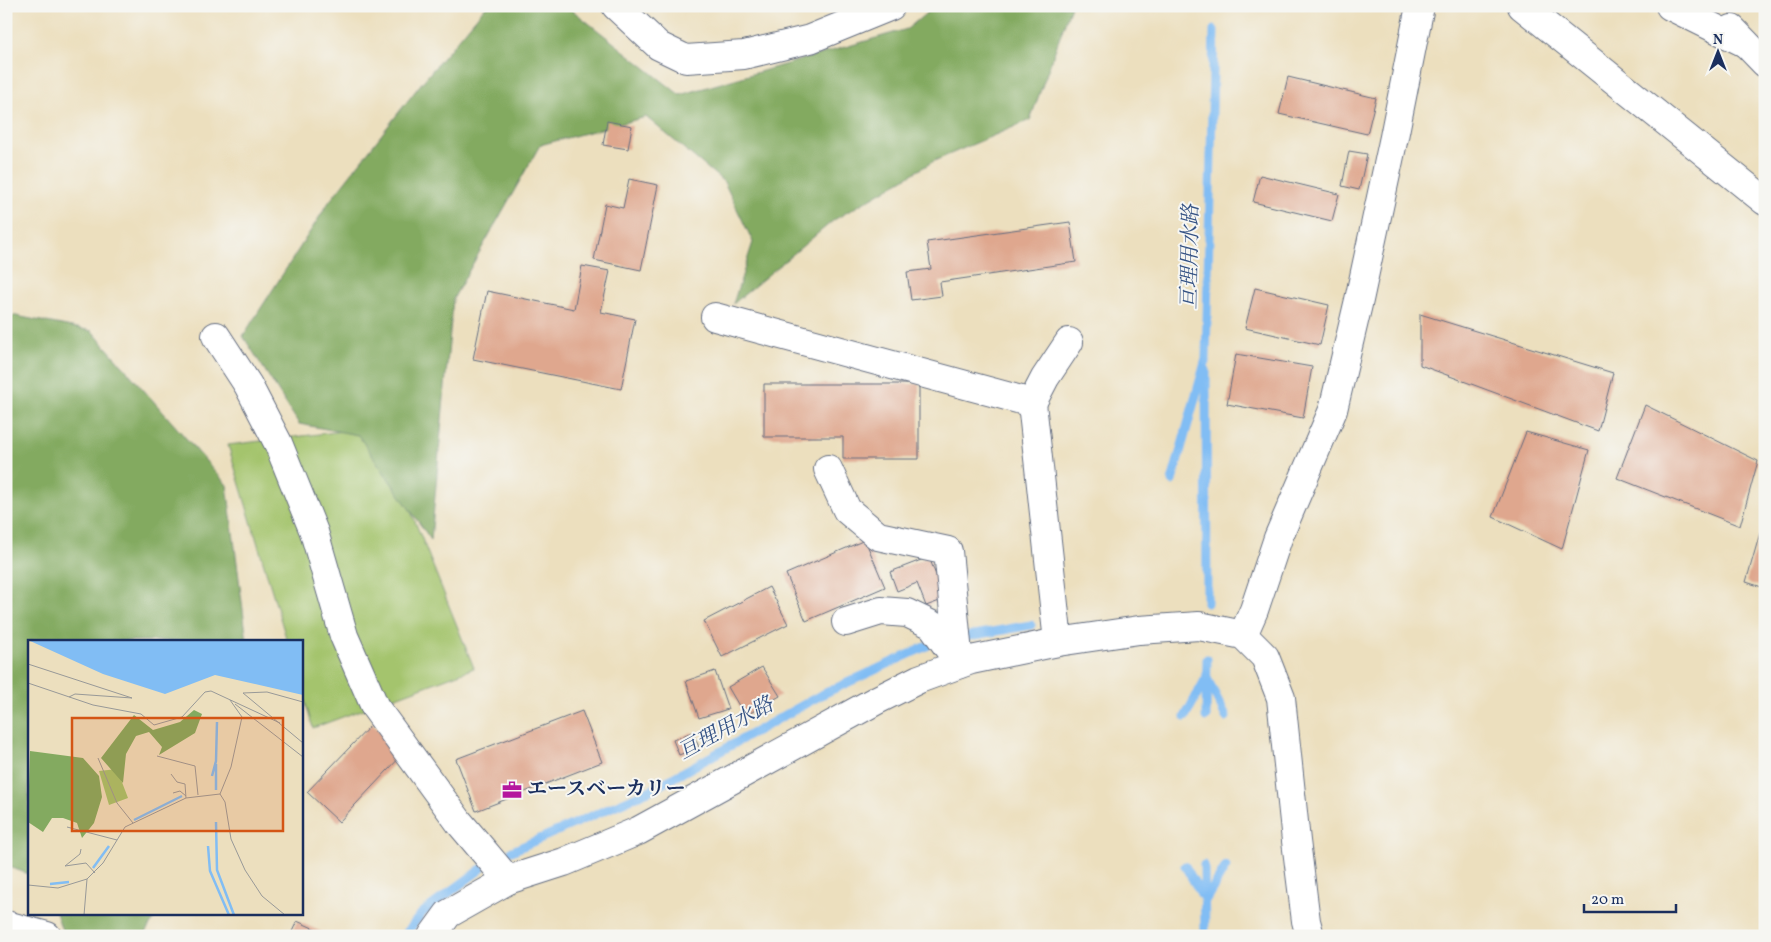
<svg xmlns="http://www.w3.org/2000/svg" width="1771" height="942" font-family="Vollkorn,'Noto Serif JP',serif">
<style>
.green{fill:#a4c46d;stroke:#607a66}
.forest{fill:#83aa60;stroke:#4f6c5f}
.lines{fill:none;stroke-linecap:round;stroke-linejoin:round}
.stream{stroke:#81bdf4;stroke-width:9}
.building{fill:#dfa78e}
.minor-casing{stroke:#646d80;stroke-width:30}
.minor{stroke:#fff;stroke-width:28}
.labels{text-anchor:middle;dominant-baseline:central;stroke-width:4;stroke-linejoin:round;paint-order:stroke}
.poi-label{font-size:20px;font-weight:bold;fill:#1b2f5e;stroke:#f6f6f2;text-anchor:start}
.water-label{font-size:21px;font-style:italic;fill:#345284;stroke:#f6f6f2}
.inset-river{fill:none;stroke:#81bdf4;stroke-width:2.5}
.inset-road{fill:none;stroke:#989998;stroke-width:1}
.view{fill:#d45514;fill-opacity:0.15;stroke:#d45514;stroke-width:2.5}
.inset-edge{fill:none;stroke:#1b2f5e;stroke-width:2.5}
</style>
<rect width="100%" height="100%" fill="#f6f6f2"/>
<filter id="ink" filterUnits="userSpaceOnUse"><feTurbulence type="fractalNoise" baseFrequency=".02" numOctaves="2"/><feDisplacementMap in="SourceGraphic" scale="10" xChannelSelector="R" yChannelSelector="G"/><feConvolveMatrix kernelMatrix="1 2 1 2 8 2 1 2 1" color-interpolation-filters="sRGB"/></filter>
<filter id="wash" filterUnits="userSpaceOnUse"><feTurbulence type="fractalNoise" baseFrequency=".0096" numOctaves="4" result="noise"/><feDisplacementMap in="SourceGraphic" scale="20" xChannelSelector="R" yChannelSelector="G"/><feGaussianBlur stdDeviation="1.12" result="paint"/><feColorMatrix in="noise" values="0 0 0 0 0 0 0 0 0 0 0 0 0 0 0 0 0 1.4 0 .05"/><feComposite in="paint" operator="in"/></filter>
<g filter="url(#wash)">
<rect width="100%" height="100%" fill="#ecdfbe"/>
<!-- green -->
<polygon class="green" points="377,427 474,668 313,728 301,688 301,641 287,641 228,445"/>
<!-- forest -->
<g class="forest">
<polygon points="486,6 567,6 680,95 907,29 935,6 1071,6 1030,120 934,161 834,220 733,304 753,242 724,182 646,117 540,145 453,299 431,540 358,435 299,424 243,336 329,202 420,85"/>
<polygon points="6,314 92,331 227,485 247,641 29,641 29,874 6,866"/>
<polygon points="56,913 158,913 143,936 64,936"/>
</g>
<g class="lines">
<!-- stream -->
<g class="stream">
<polyline points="1206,370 1207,603"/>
<polyline points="1172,481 1206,359 1214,30"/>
<polyline points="969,636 1031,625"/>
<polyline points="1208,680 1226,717"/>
<polyline points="1185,717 1205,680"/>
<polyline points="1206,717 1207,659"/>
<polyline points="512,851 653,789 821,695 927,646"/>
<polyline points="1204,865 1205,936"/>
<polyline points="1185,866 1204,899"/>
<polyline points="1205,901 1226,866"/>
<polyline points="404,936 422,913 481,869"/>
</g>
</g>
<g id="blocks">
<!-- building -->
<g class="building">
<polygon points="1288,77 1376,98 1367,134 1279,114"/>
<polygon points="607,121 632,126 628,149 603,145"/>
<polygon points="1349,151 1367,154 1359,190 1342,186"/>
<polygon points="1260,175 1339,194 1332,221 1253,202"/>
<polygon points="629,179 658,185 641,270 594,260 605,204 623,208"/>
<polygon points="1070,222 1076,262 940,282 942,296 911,300 907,272 931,269 927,242"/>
<polygon points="582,266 610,271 601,312 635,319 621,389 473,359 487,291 574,309"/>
<polygon points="1255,288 1329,305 1320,345 1245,328"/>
<polygon points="1420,314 1613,373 1598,431 1420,365"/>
<polygon points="1236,354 1312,367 1303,418 1227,404"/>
<polygon points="764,384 919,384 919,459 843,459 843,437 764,437"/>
<polygon points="1645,405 1758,461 1740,526 1617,478"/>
<polygon points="1526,432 1589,450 1562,549 1493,517"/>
<polygon points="1762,526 1765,526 1765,588 1746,582"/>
<polygon points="865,540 885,587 806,621 786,574"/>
<polygon points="929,557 945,599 926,606 917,583 897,591 890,572"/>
<polygon points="769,587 788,624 722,657 704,621"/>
<polygon points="762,667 780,696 745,716 728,687"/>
<polygon points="715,671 728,709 699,718 686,681"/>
<polygon points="582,711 602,762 476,811 456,759"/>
<polygon points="372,724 404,753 339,822 307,792"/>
<polygon points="692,732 699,747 679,755 673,740"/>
<polygon points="297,921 331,936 290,936"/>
</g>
</g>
</g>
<g filter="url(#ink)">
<use href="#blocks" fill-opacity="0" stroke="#646d80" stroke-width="1"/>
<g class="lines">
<defs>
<g id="minor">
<polyline points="616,6 659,46 686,59 744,55 810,39 891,6"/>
<polyline points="1522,6 1765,201"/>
<polyline points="1670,6 1745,43"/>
<polyline points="1732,29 1765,63"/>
<polyline points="715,317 1032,403 1058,642"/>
<polyline points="216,336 248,385 278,443 314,532 344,636 375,707 459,822 508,880"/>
<polyline points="1032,403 1045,378 1069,342"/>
<polyline points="828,469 847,510 878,536 948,551 959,664"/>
<polyline points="846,622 881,611 907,613 932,625 959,663"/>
<polyline points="1243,635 1254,610 1278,538 1333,410 1359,300 1394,137 1420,6"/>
<polyline points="6,925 47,936"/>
<polyline points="432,936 448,914 508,880 564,862 638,831 877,700 919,679 971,660 1058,642 1139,630 1199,626 1243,635 1265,657 1281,698 1296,841 1306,921 1310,936"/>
</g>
</defs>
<!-- minor casing -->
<use href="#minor" class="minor-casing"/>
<!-- minor -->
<use href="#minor" class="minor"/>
</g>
</g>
<!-- icons -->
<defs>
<symbol id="office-bare" viewBox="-9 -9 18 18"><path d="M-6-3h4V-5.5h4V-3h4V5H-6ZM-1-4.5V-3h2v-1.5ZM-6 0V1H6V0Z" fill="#b5179e" stroke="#f6f6f2" stroke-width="2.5" paint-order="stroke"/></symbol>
</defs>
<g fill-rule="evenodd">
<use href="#office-bare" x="498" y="776" width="28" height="28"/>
</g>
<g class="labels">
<!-- poi labels -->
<g class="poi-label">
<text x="527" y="790">エースベーカリー</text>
</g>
<!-- water labels -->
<g class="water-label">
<text transform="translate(1191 257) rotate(-89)">亘理用水路</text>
<text transform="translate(726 729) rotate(-29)">亘理用水路</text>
</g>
</g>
<!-- overview -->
<g transform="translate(28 640)">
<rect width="275" height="275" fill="#ecdfbe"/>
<path d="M 89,129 L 100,158 L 81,165 L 71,131 Z" fill="#a4c46d"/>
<path d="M 166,70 L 174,74 L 167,93 L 131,115 L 134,107 L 121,92 L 108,96 L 98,114 L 95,143 L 73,118 L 106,75 L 125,90 L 152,82 ZM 2,111 L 55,118 L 71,136 L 74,157 L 66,183 L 54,198 L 49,183 L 35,178 L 24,178 L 15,192 L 0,182 Z" fill="#83aa60"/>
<path d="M 0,0 L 275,0 L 275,55 L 187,35 L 137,54 L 75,34 Z" fill="#81bdf4"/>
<path class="inset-river" d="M 188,124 L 188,150M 184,136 L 188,121 L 189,82M 106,180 L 154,156M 188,182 L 189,230 L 206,275M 180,206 L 182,231 L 201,275M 65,228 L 81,206M 22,244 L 41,242"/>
<path class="inset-road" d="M 0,24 L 104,58 L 47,54 L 41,57M 0,43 L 65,65 L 113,74 L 126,85 L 154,77 L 177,52 L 183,51 L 252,83M 215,53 L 275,103M 215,53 L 239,52 L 275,62M 207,64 L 275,117M 129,116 L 167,126 L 170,155M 70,118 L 89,163 L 105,183M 143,134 L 149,142 L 157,144 L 158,158M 145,153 L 152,151 L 158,156M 192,154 L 197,162 L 203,199 L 217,230 L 234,256 L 257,275M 192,154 L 203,127 L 214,77 L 202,60M 39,187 L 89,200M 53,209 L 52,214 L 37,226 L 58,223 L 67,233M 0,245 L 30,248 L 59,239 L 75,223 L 97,187 L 158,158 L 192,154M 56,275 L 59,239"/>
<path class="view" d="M 44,78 L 255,78 L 255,191 L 44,191 Z"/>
<rect width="275" height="275" class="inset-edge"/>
</g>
<!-- margin -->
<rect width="1771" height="942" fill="none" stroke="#f6f6f2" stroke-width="25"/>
<!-- north arrow -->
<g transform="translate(1718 52)" stroke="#f6f6f2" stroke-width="4" paint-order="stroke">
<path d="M0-4L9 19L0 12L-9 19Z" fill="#1b2f5e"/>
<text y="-8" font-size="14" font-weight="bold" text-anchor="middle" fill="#1b2f5e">N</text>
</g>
<!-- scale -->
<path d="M1584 904v8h92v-8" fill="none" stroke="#1b2f5e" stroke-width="2.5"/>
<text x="1591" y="904" font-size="15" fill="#1b2f5e" stroke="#f6f6f2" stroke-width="4" paint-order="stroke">20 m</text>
</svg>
